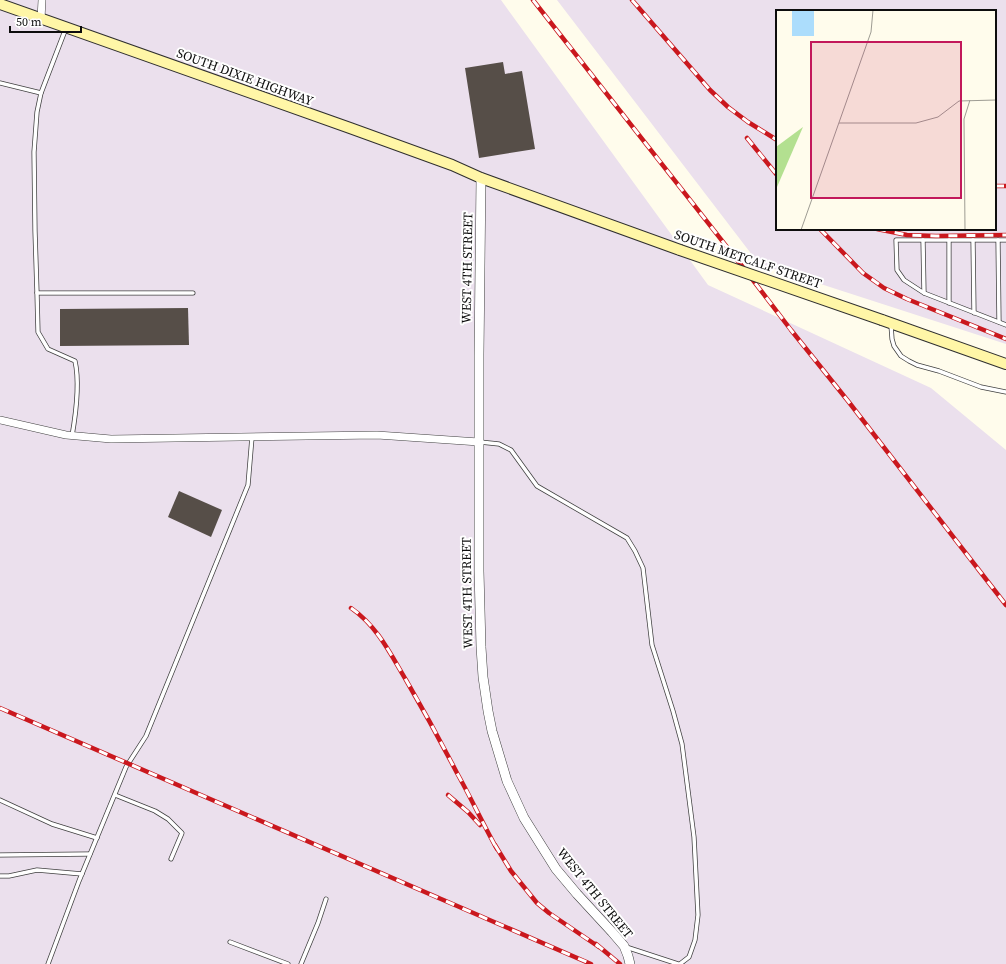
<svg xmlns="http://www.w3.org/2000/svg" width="1006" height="964" font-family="'Source Serif 4',serif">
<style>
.industrial{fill:#ebe0ed;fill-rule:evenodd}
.building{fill:#564e48}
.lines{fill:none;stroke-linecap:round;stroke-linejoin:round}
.service-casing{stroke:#404040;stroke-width:5}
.minor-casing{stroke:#404040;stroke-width:8}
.tertiary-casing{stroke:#404040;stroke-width:10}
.secondary-casing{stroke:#2f2f2f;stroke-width:12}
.service{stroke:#fff;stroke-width:3.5}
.minor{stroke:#fff;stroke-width:7}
.tertiary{stroke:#fff;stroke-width:9}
.secondary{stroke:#fff6a7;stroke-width:10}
.rail-casing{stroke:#ca181e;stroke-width:4.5}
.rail{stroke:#fff;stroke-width:3;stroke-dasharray:9;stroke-linecap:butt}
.secondary-bridge-casing{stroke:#2f2f2f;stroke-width:12;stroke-linecap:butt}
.secondary-bridge{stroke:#fff6a7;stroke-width:10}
.labels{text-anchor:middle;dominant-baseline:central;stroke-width:4;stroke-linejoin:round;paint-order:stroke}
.street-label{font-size:13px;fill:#0d0d0d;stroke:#fff}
.inset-road{fill:none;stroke:#9e9c93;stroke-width:1}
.view{fill:#c2185b;fill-opacity:0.15;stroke:#c2185b;stroke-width:2}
.inset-edge{fill:none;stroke:#0d0d0d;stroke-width:2}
</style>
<rect width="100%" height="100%" fill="#fffcec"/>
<!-- industrial -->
<g class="industrial">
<polygon points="0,0 501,0 708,285 931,388 1006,450 1006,964 0,964"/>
<path d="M 557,0 L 1006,0 L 1006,344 L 759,264 ZM 777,11 L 995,11 L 995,229 L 777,229 Z"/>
</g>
<!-- building -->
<g class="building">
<polygon points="503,62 505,74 522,71 535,149 479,158 465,68"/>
<polygon points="188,308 189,345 60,346 60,309"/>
<polygon points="179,491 222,510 211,537 168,517"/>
</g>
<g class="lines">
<defs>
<g id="service">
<polyline points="66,28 41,93 37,112 34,152 35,231 37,293 193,293"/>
<polyline points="0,83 41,93"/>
<polyline points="923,240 924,293"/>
<polyline points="949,240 949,303"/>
<polyline points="973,240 974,313"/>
<polyline points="998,240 999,322"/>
<polyline points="1006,240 896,240 897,270 904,280 924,293 1006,325"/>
<path d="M 37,293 L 38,332 L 48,349 L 75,361 C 80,383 76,413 72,436"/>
<polyline points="891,325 892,339 894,346 901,356 909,361 917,365 939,371 981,387 1006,392"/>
<polyline points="480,442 499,444 511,450 537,486 627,538 635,551 643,568 652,645 673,711 682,744 694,837 698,915 695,940 689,957 680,964"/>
<polyline points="115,795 155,811 168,819 182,833 171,859"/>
<polyline points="0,800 52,824 97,838"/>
<polyline points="0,855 90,854"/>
<polyline points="0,876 9,876 37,870 82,874"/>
<polyline points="230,942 288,964"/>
<polyline points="626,947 678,964"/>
<polyline points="48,964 79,881 126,767 146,736 248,485 252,437"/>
<polyline points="301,964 318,923 326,899"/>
</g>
<g id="minor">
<polyline points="41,19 42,0"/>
<polyline points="0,420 66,435 111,439 377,435 479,442"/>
</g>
<polyline id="tertiary" points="481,178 479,355 479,571 481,647 483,677 488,711 492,731 507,781 524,818 556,869 577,894 612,932 624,946 628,956 630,964"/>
<g id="secondary">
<polyline points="0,4 350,128 452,165 481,178 680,250"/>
<polyline points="882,320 1006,364"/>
</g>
</defs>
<!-- service casing -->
<use href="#service" class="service-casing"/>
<!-- minor casing -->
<use href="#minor" class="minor-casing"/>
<!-- tertiary casing -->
<use href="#tertiary" class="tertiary-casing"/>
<!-- secondary casing -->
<use href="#secondary" class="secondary-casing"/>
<!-- service -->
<use href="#service" class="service"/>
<!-- minor -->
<use href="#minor" class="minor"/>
<!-- tertiary -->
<use href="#tertiary" class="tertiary"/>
<!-- secondary -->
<use href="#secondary" class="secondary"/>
<defs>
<g id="rail">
<polyline points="533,0 749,275 791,330 848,401 1006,605"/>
<polyline points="632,0 710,90 728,107 748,122 777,140"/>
<polyline points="747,138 777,175"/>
<polyline points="995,186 1006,186"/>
<polyline points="820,229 863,273 884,288 907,299 1006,339"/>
<polyline points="877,229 907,235 936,236 1006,235"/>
<path d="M 351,608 C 377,626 390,653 406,680 C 424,711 441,742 457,773 C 471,798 483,824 497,849"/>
<polyline points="0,708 591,964"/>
<polyline points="448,795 468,812 480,825"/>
<polyline points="495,845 511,871 537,903 549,913 599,947"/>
<polyline points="596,944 620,964"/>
</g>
</defs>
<!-- rail casing -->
<use href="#rail" class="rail-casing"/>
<!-- rail -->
<use href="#rail" class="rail"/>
<defs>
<polyline id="secondary-bridge" points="680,250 882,320"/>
</defs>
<!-- secondary-bridge casing -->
<use href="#secondary-bridge" class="secondary-bridge-casing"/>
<!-- secondary-bridge -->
<use href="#secondary-bridge" class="secondary-bridge"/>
</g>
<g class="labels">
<!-- street labels -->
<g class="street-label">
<text transform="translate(245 77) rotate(20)">SOUTH DIXIE HIGHWAY</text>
<text transform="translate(748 259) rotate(19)">SOUTH METCALF STREET</text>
<text transform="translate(467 268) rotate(-89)">WEST 4TH STREET</text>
<text transform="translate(467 593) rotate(-91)">WEST 4TH STREET</text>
<text transform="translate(595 893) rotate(51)">WEST 4TH STREET</text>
</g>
</g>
<!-- overview -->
<g transform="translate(776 10)">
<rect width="220" height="220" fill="#fffcec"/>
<path d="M 27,117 L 1,177 L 0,178 L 0,137 Z" fill="#b3e090"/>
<path d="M 16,0 L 38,0 L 38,26 L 16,26 Z" fill="#acddfc"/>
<path class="inset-road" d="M 63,113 L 140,113 L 162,107 L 183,91 L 220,90M 25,220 L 95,22 L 97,0M 189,220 L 188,109 L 194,90"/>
<path class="view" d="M 35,32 L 185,32 L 185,188 L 35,188 Z"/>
<rect width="220" height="220" class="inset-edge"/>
</g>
<!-- scale -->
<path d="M10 26v6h71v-6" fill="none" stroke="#0d0d0d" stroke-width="2"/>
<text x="16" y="26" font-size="12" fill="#0d0d0d" stroke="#ffffff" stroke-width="3" paint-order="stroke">50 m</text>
</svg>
